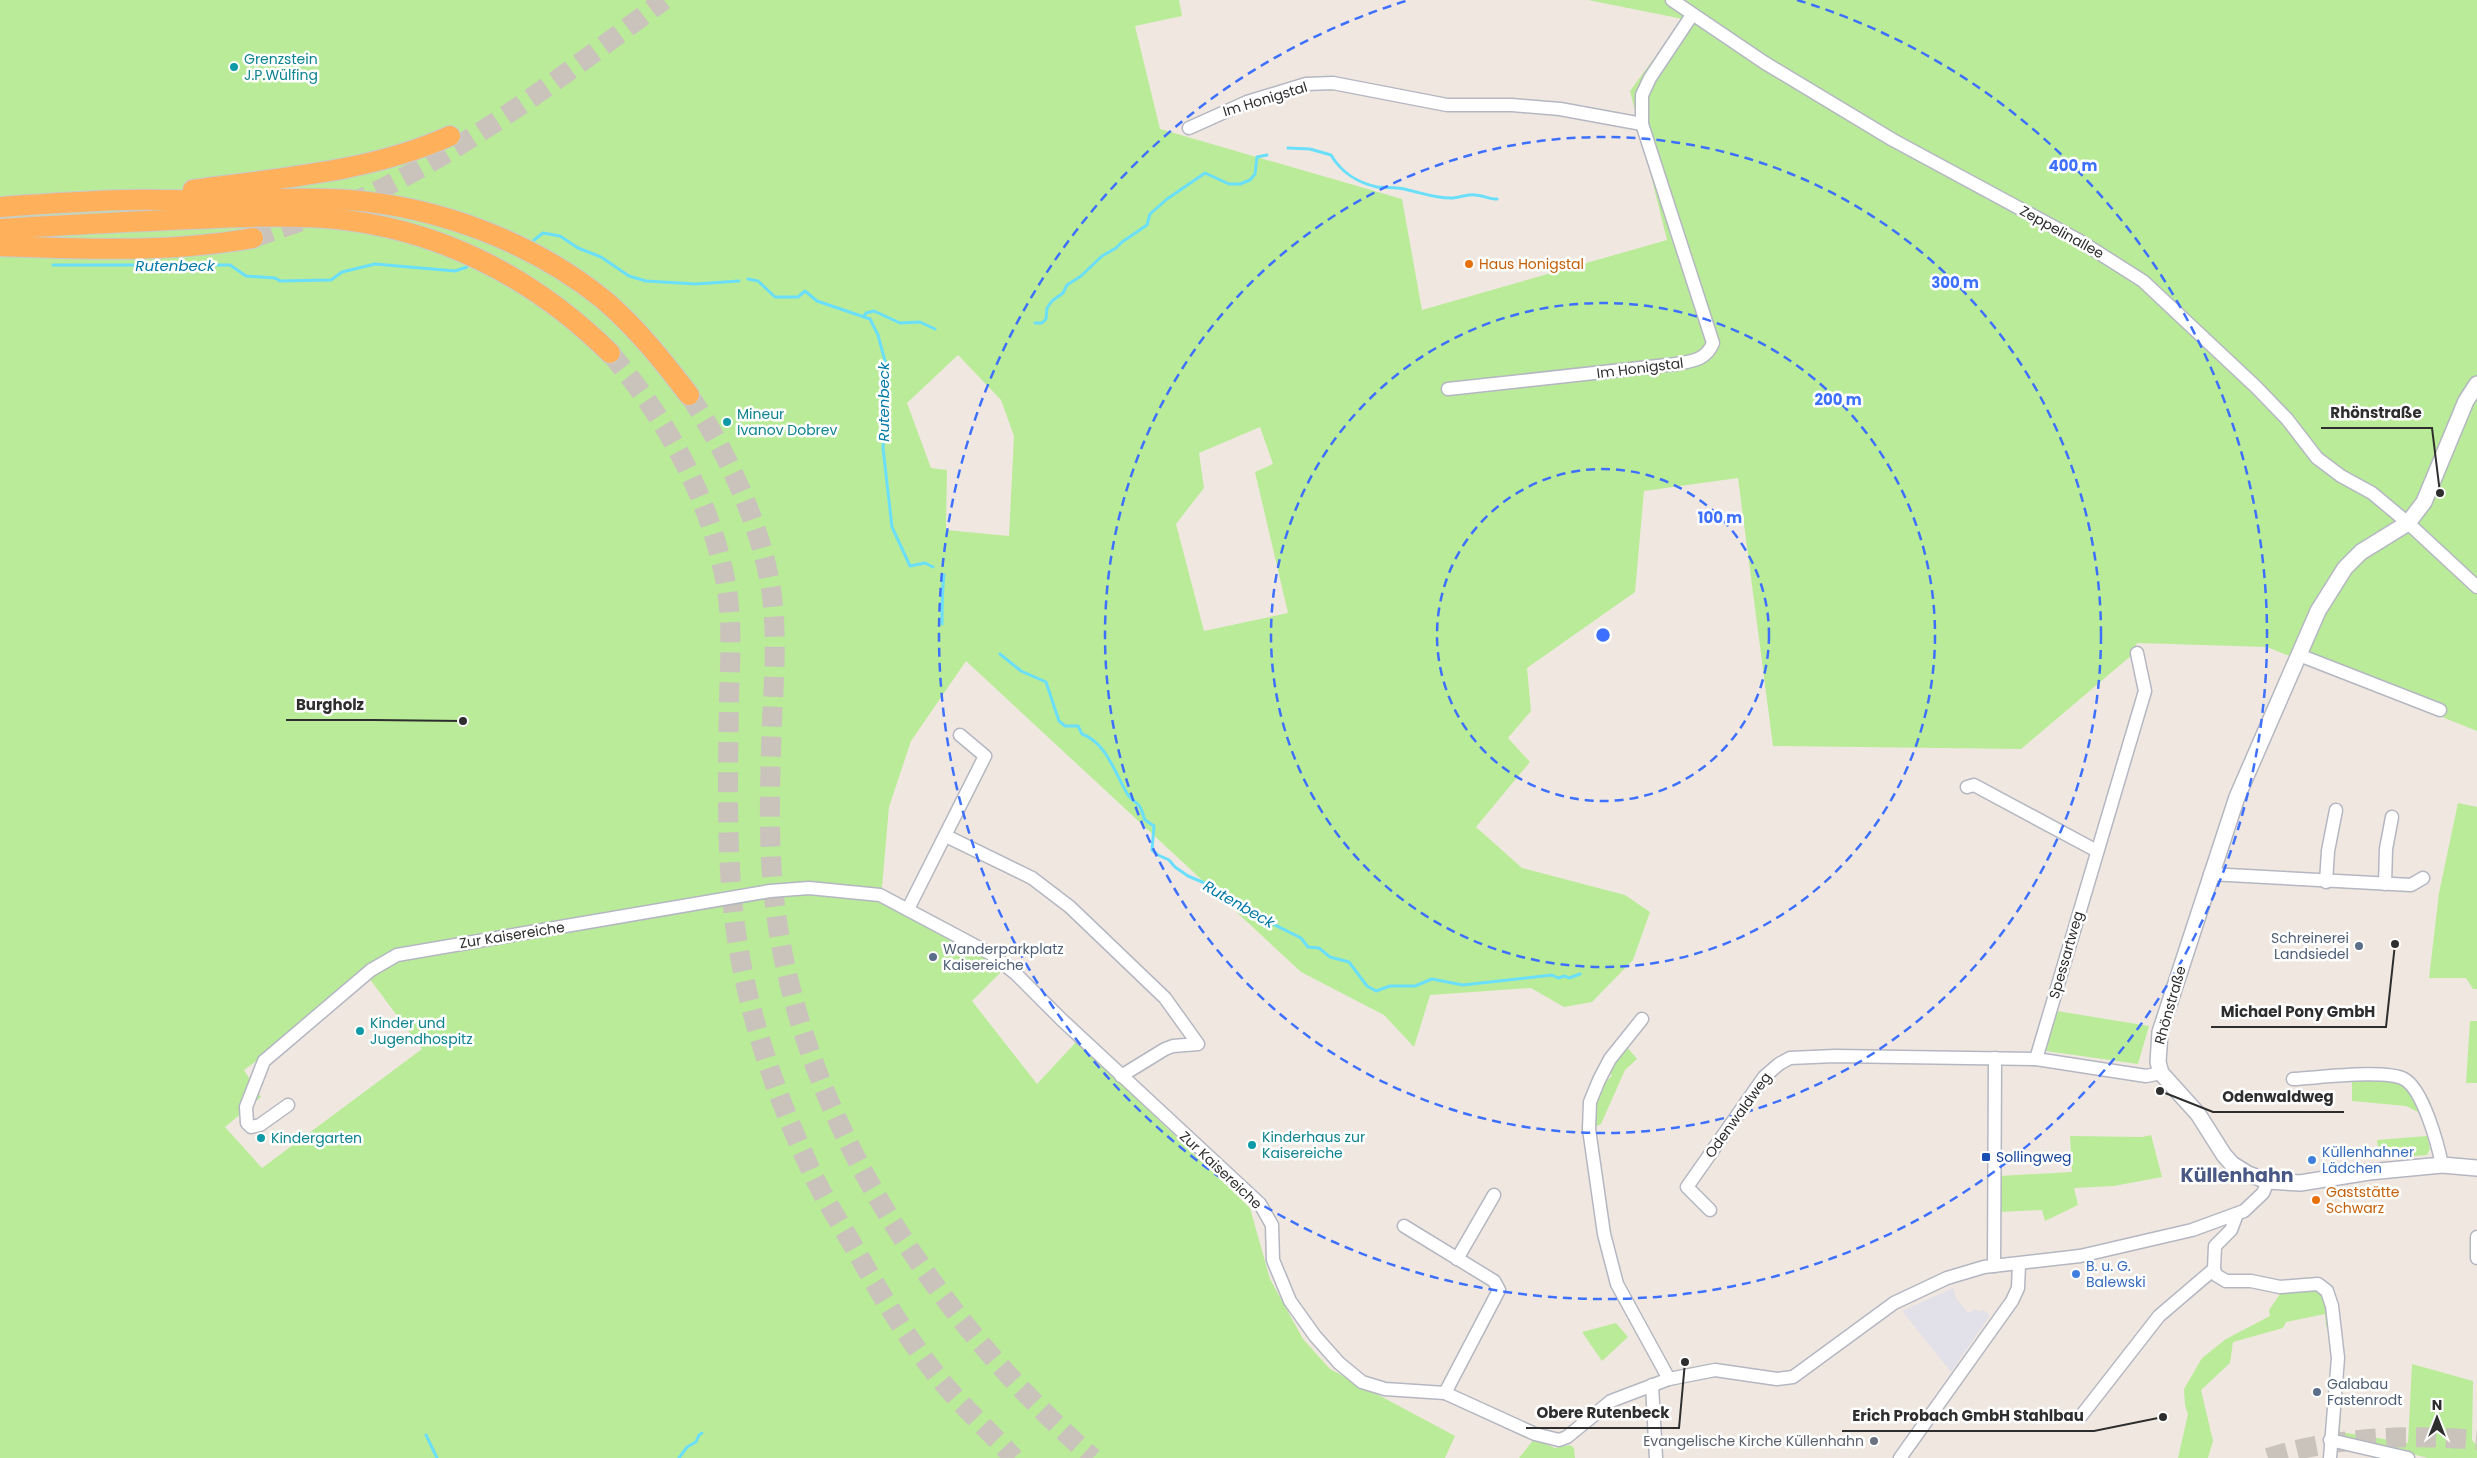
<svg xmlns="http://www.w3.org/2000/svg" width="2477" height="1458" font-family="Poppins,sans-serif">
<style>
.industrial{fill:#e2e0e8}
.green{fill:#baeb98;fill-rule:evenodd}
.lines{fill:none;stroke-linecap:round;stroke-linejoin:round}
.stream{stroke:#6bdefa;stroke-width:3}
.trunk-tunnel{stroke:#c9c3bc;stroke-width:20;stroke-dasharray:20 10;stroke-linecap:butt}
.minor-casing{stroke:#b4b7c2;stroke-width:15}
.tertiary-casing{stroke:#b4b7c2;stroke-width:18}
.trunk-casing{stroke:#c9c9c9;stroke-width:22}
.minor{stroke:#fff;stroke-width:12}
.tertiary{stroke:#fff;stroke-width:15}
.trunk{stroke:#feb15a;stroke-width:20}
.ring{fill:none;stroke:#3e70ff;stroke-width:2.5;stroke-dasharray:9 6}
.culture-dot{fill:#0f9aa8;stroke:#fff;stroke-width:2}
.food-dot{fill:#e8710a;stroke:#fff;stroke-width:2}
.service-dot{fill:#5c6f8a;stroke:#fff;stroke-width:2}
.transit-dot{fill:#1a4fb4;stroke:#fff;stroke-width:2}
.shop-dot{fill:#3f7fe0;stroke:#fff;stroke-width:2}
.worship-dot{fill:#6b7280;stroke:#fff;stroke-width:2}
.labels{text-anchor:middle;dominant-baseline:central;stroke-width:5;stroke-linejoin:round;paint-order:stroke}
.culture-label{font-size:14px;fill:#0d838f;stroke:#fff;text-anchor:start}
.street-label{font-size:14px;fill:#2e2e2e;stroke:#fff}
.food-label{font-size:14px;fill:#c56008;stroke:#fff;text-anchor:start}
.service-label{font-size:14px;fill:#4e5e75;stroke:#fff;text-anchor:start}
.shop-label{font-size:14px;fill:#366cbe;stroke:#fff;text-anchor:start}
.transit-label{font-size:14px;fill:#164399;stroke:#fff;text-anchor:start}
.worship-label{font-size:14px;fill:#5b616d;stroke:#fff;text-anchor:end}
.water-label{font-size:15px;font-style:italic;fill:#027aa7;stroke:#fff}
.district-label{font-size:19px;font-weight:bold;fill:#495884;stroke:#fff}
.centre{fill:#3e70ff;stroke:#fff;stroke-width:2.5}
.ring-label{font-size:15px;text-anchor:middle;font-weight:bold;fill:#3e70ff;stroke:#fff;stroke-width:5;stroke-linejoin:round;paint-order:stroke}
.leader{fill:none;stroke:#2e2e2e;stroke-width:2}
.callout-dot{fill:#2e2e2e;stroke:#fff;stroke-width:2}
.callout-label{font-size:15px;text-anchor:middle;font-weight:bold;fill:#2e2e2e;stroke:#fff;stroke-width:5;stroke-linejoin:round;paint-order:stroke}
</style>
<rect width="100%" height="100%" fill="#f0e8e0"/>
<!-- industrial -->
<polygon class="industrial" points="1953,1288 1956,1298 1968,1313 1975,1309 1980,1312 1982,1309 1990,1315 1951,1372 1902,1311"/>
<!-- green -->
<g class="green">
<path d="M 0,0 L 1179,0 L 1182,16 L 1135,26 L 1160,129 L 1402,199 L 1422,310 L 1667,240 L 1630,91 L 1683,19 L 1588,0 L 2477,0 L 2477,731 L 2267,647 L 2137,643 L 2132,655 L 2021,749 L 1773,746 L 1738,478 L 1644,491 L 1635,592 L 1527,668 L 1531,711 L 1508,738 L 1530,762 L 1476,827 L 1522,868 L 1625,895 L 1650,912 L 1633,960 L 1592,1002 L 1564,1007 L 1531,988 L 1430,995 L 1414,1047 L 1384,1015 L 1301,972 L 966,661 L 911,741 L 889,807 L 882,887 L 873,898 L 1004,969 L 972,1001 L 1037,1084 L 1077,1041 L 1250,1208 L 1270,1279 L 1303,1339 L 1330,1369 L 1455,1436 L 1445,1458 L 0,1458 ZM 958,355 L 1001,400 L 1014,436 L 1009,536 L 946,530 L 947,470 L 931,468 L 907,403 ZM 1260,427 L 1273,464 L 1255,472 L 1288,613 L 1204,631 L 1176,524 L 1204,488 L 1199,453 ZM 369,978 L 422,1049 L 262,1168 L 225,1127 L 261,1097 L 244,1070 Z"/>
<polygon points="2458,803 2477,807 2477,989 2473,989 2466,978 2429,978 2439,893"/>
<polygon points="2057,1011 2149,1026 2138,1064 2046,1051"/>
<polygon points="2470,1021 2477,1021 2477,1083 2466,1083"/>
<path d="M 1627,1047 L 1637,1059 L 1625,1070 L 1601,1124 L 1594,1127 C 1593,1106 1595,1090 1612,1076 L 1607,1069 Z"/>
<path d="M 2383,1080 C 2403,1082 2413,1093 2418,1112 L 2406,1106 L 2352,1101 L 2352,1081 Z"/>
<polygon points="2151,1135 2162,1177 2114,1186 2074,1188 2078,1205 2045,1221 2042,1210 1999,1212 1999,1176 2072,1172 2070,1136 2142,1137"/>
<polygon points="2427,1136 2430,1149 2427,1155 2379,1159 2377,1140"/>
<path d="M 2313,1290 C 2328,1295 2327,1311 2329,1325 L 2326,1327 L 2325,1314 L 2286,1322 L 2283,1328 L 2233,1342 L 2230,1363 L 2201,1390 L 2213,1441 L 2208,1458 L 2178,1458 L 2188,1414 L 2185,1405 L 2184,1389 L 2202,1358 L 2226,1339 L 2270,1316 L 2269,1310 L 2282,1291 L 2289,1293 Z"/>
<polygon points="1616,1323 1628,1337 1602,1361 1582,1332"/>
<polygon points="2412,1364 2473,1381 2472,1440 2477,1446 2477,1458 2428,1458 2337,1435 2337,1420 2341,1401 2340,1432 2408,1443"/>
<polygon points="1534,1439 1555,1448 1570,1445 1574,1448 1575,1458 1519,1458"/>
</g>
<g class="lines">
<!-- stream -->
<g class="stream">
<path d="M 1288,148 L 1310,149 L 1331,155 C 1341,172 1358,183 1377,187 C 1387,188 1398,187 1408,190 C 1422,193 1438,199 1453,198 C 1461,197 1467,194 1475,195 C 1483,195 1490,200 1497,199"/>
<polyline points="534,240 543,233 560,236 578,248 601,257 629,276 646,281 696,284 739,281"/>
<polyline points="53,265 230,265 246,276 275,278 280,281 331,280 342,272 375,264 455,271 467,267"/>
<polyline points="748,279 758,281 775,297 798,297 805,291 817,301 870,319 878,335 885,361 882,382 886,407 883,448 892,527 910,566 925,563 933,567"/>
<polyline points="864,316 866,313 874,311 900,323 920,322 935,329"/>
<polyline points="1035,323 1042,323 1046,319 1047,308 1052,301 1063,293 1067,285 1081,276 1102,256 1116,248 1122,242 1147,225 1150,214 1167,199 1205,173 1229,184 1240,184 1250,180 1255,174 1257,157 1267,155"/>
<path d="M 942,624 C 942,608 942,592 944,575"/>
<path d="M 1000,654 L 1021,671 L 1046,682 L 1059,721 L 1065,726 L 1078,726 L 1082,734 C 1107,743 1115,774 1128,795 C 1131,800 1140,804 1141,809 C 1143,813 1143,816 1145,820 L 1154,826 L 1152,850 L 1158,855 L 1169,860 L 1175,867 L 1188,876 L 1207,884 L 1226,900 L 1238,901 L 1251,913 L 1256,913 L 1259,917 L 1301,938 L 1308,947 L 1319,948 L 1330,957 L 1349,962 L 1367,986 L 1376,991 L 1390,986 L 1415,986 L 1432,979 L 1463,985 L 1552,975 L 1558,978 L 1565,976 L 1569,978 L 1580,974"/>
<polyline points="426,1435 437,1458"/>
<polyline points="679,1458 687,1447 696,1442 699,1435 702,1433"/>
</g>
<!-- trunk-tunnel -->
<g class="trunk-tunnel">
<path d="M 349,204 C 462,154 566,74 664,0"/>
<polyline points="253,238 310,218"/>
<path d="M 610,353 C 666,418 708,494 725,579 C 733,618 730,661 729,701 C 728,769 726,840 733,908 C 743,1003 775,1096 816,1181 C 829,1207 845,1231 859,1256 C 884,1300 910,1343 943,1383 C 965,1409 991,1433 1014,1458"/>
<path d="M 689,395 C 727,451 763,529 772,596 C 777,637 774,680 772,721 C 770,775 768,832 773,887 C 793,1105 931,1316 1093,1458"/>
<path d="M 2268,1458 C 2334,1437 2409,1434 2477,1440"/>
</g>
<defs>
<g id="minor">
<polyline points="1672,0 1765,63 1893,140 2080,241 2143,281 2256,387 2287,419 2317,458 2341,476 2372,493 2408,523 2477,587"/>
<polyline points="1189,128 1247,102 1306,84 1333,83 1447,105 1512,105 1560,109 1642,124"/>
<path d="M 1448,389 L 1676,364 C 1693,361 1706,360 1713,343 L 1642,124 L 1642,95 L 1650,78 L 1692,15"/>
<polyline points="2299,655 2440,710"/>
<polyline points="1967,787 1974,785 2097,851"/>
<polyline points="946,836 1032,878 1070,907 1165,998 1198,1044 1173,1046 1165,1049 1121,1076"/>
<polyline points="2210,874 2411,885 2423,878"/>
<polyline points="2326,882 2328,851 2336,810"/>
<polyline points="2385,884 2386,849 2392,817"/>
<polyline points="908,909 985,756 960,735"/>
<polyline points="1642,1019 1610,1059 1599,1080 1590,1102 1589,1129 1604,1234 1617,1284 1669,1379"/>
<polyline points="2036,1059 2145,691 2137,653"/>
<path d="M 2293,1079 C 2317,1078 2385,1069 2404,1079 C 2423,1089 2438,1145 2442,1165"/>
<polyline points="288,1105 260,1125 251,1127 247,1123 246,1107 264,1061 371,970 397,955 770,891 809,888 880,895 991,954 1015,973 1061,1019 1260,1204 1272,1225 1273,1260 1290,1301 1315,1336 1339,1363 1362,1382 1385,1389 1445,1393 1535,1434 1559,1440 1567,1437 1611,1401 1669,1379 1715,1370 1777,1379 1793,1377 1894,1303 1947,1278 1984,1267 2080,1256 2192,1230 2244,1211 2263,1193 2268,1181"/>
<polyline points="1710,1210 1687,1187 1764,1077 1779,1064 1790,1058 1835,1056 2036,1059 2146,1076 2161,1073"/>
<polyline points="1404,1226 1494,1281 1499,1290 1445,1393"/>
<polyline points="2477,1237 2477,1258"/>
<polyline points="1457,1259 1494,1195"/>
<polyline points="1994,1266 1995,1058"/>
<polyline points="2214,1269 2216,1275 2226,1281 2251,1281 2280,1287 2318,1284 2327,1291 2332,1306 2338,1358 2330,1458"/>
<polyline points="1652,1385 1656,1458"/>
<polyline points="2081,1416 2159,1316 2214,1269 2215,1246 2231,1230 2237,1214"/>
<polyline points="2330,1440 2408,1458"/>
<polyline points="1900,1458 2012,1301 2018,1288 2019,1264"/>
</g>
<polyline id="tertiary" points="2477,384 2466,401 2424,502 2408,523 2361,552 2345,568 2318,611 2237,797 2160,1032 2158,1062 2161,1073 2198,1114 2224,1155 2232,1164 2248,1174 2268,1181 2300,1183 2369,1172 2442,1165 2477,1168"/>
<g id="trunk">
<path d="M 193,190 C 280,178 370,172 450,136"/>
<path d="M 0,207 C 42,204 83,201 125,200 C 155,199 186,201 216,200 C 260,200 304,197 349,200 C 439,207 532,242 603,299 C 636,327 663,361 689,395"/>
<path d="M 0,229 C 63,225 126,222 189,219 C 234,217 281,215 326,218 C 436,227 532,276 610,353"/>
<path d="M 0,246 C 85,249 169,253 253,238"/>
</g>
</defs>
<!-- minor casing -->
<use href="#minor" class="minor-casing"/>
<!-- tertiary casing -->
<use href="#tertiary" class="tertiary-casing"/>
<!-- trunk casing -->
<use href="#trunk" class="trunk-casing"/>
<!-- minor -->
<use href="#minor" class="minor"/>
<!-- tertiary -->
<use href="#tertiary" class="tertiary"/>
<!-- trunk -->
<use href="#trunk" class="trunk"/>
</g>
<!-- distance rings -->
<g class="ring">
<circle cx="1603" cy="635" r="166"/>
<circle cx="1603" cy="635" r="332"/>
<circle cx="1603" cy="635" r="498"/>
<path d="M1797 0A664 664 0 1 1 1409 0"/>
</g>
<!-- markers -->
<g class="culture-dot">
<circle cx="234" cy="67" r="5"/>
<circle cx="727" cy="422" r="5"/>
<circle cx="360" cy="1031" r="5"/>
<circle cx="261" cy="1138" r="5"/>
<circle cx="1252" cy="1145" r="5"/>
</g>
<g class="food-dot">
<circle cx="1469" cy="264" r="5"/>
<circle cx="2316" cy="1200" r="5"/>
</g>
<g class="service-dot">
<circle cx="2359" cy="946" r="5"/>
<circle cx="933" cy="957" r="5"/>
<circle cx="2317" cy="1392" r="5"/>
</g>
<rect class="transit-dot" x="1981" y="1152" width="10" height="10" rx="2.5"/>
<g class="shop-dot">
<circle cx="2312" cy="1160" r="5"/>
<circle cx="2076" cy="1274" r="5"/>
</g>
<circle class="worship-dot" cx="1874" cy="1441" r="5"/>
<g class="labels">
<!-- culture labels -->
<g class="culture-label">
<text x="244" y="59">Grenzstein<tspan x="244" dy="16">J.P.Wülfing</tspan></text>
<text x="737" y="414">Mineur<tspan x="737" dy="16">Ivanov Dobrev</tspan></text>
<text x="370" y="1023">Kinder und<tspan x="370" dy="16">Jugendhospitz</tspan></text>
<text x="1262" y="1137">Kinderhaus zur<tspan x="1262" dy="16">Kaisereiche</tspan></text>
<text x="271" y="1138">Kindergarten</text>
</g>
<!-- street labels -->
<g class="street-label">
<text transform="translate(1265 99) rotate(-17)">Im Honigstal</text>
<text transform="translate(2062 232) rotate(29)">Zeppelinallee</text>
<text transform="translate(1640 368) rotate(-7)">Im Honigstal</text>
<text transform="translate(512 935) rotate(-9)">Zur Kaisereiche</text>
<text transform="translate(2066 955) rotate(-74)">Spessartweg</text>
<text transform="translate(2170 1005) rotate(-74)">Rhönstraße</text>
<text transform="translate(1738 1115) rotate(-54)">Odenwaldweg</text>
<text transform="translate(1221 1170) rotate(43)">Zur Kaisereiche</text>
</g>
<!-- food labels -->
<g class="food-label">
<text x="1479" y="264">Haus Honigstal</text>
<text x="2326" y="1192">Gaststätte<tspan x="2326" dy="16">Schwarz</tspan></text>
</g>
<!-- service labels -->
<g class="service-label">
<text x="2349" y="938" text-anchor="end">Schreinerei<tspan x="2349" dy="16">Landsiedel</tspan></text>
<text x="943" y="949">Wanderparkplatz<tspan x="943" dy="16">Kaisereiche</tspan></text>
<text x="2327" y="1384">Galabau<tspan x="2327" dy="16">Fastenrodt</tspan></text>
</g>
<!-- shop labels -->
<g class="shop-label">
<text x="2322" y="1152">Küllenhahner<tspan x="2322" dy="16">Lädchen</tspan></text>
<text x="2086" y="1266">B. u. G.<tspan x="2086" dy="16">Balewski</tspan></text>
</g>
<!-- transit labels -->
<g class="transit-label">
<text x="1996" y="1157">Sollingweg</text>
</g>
<!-- worship labels -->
<g class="worship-label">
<text x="1864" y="1441">Evangelische Kirche Küllenhahn</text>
</g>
<!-- water labels -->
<g class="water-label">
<text x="175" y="265">Rutenbeck</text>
<text transform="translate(883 402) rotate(-90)">Rutenbeck</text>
<text transform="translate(1239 904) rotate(30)">Rutenbeck</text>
</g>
<!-- district labels -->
<g class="district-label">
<text x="2237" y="1175">Küllenhahn</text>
</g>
</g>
<circle cx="1603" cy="635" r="8" class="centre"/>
<g class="ring-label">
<text x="2073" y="171">400 m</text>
<text x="1955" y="288">300 m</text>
<text x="1838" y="405">200 m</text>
<text x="1720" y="523">100 m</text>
</g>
<!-- callouts -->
<path class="leader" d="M2440 493L2432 428H2321M463 721L374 720H286M2395 944L2386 1027H2211M2160 1091L2213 1112H2344M1685 1362L1679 1428H1526M2163 1417L2094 1431H1842"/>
<g class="callout-dot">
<circle cx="2440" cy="493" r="5"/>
<circle cx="463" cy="721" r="5"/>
<circle cx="2395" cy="944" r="5"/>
<circle cx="2160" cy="1091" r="5"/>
<circle cx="1685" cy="1362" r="5"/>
<circle cx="2163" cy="1417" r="5"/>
</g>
<g class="callout-label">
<text x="2376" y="418">Rhönstraße</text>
<text x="330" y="710">Burgholz</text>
<text x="2298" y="1017">Michael Pony GmbH</text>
<text x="2278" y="1102">Odenwaldweg</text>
<text x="1603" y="1418">Obere Rutenbeck</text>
<text x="1968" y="1421">Erich Probach GmbH Stahlbau</text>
</g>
<!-- north arrow -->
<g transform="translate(2437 1418)" stroke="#ffffff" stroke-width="4" paint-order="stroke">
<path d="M0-4L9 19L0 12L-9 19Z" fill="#2e2e2e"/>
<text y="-8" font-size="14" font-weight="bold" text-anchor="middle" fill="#2e2e2e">N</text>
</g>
</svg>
